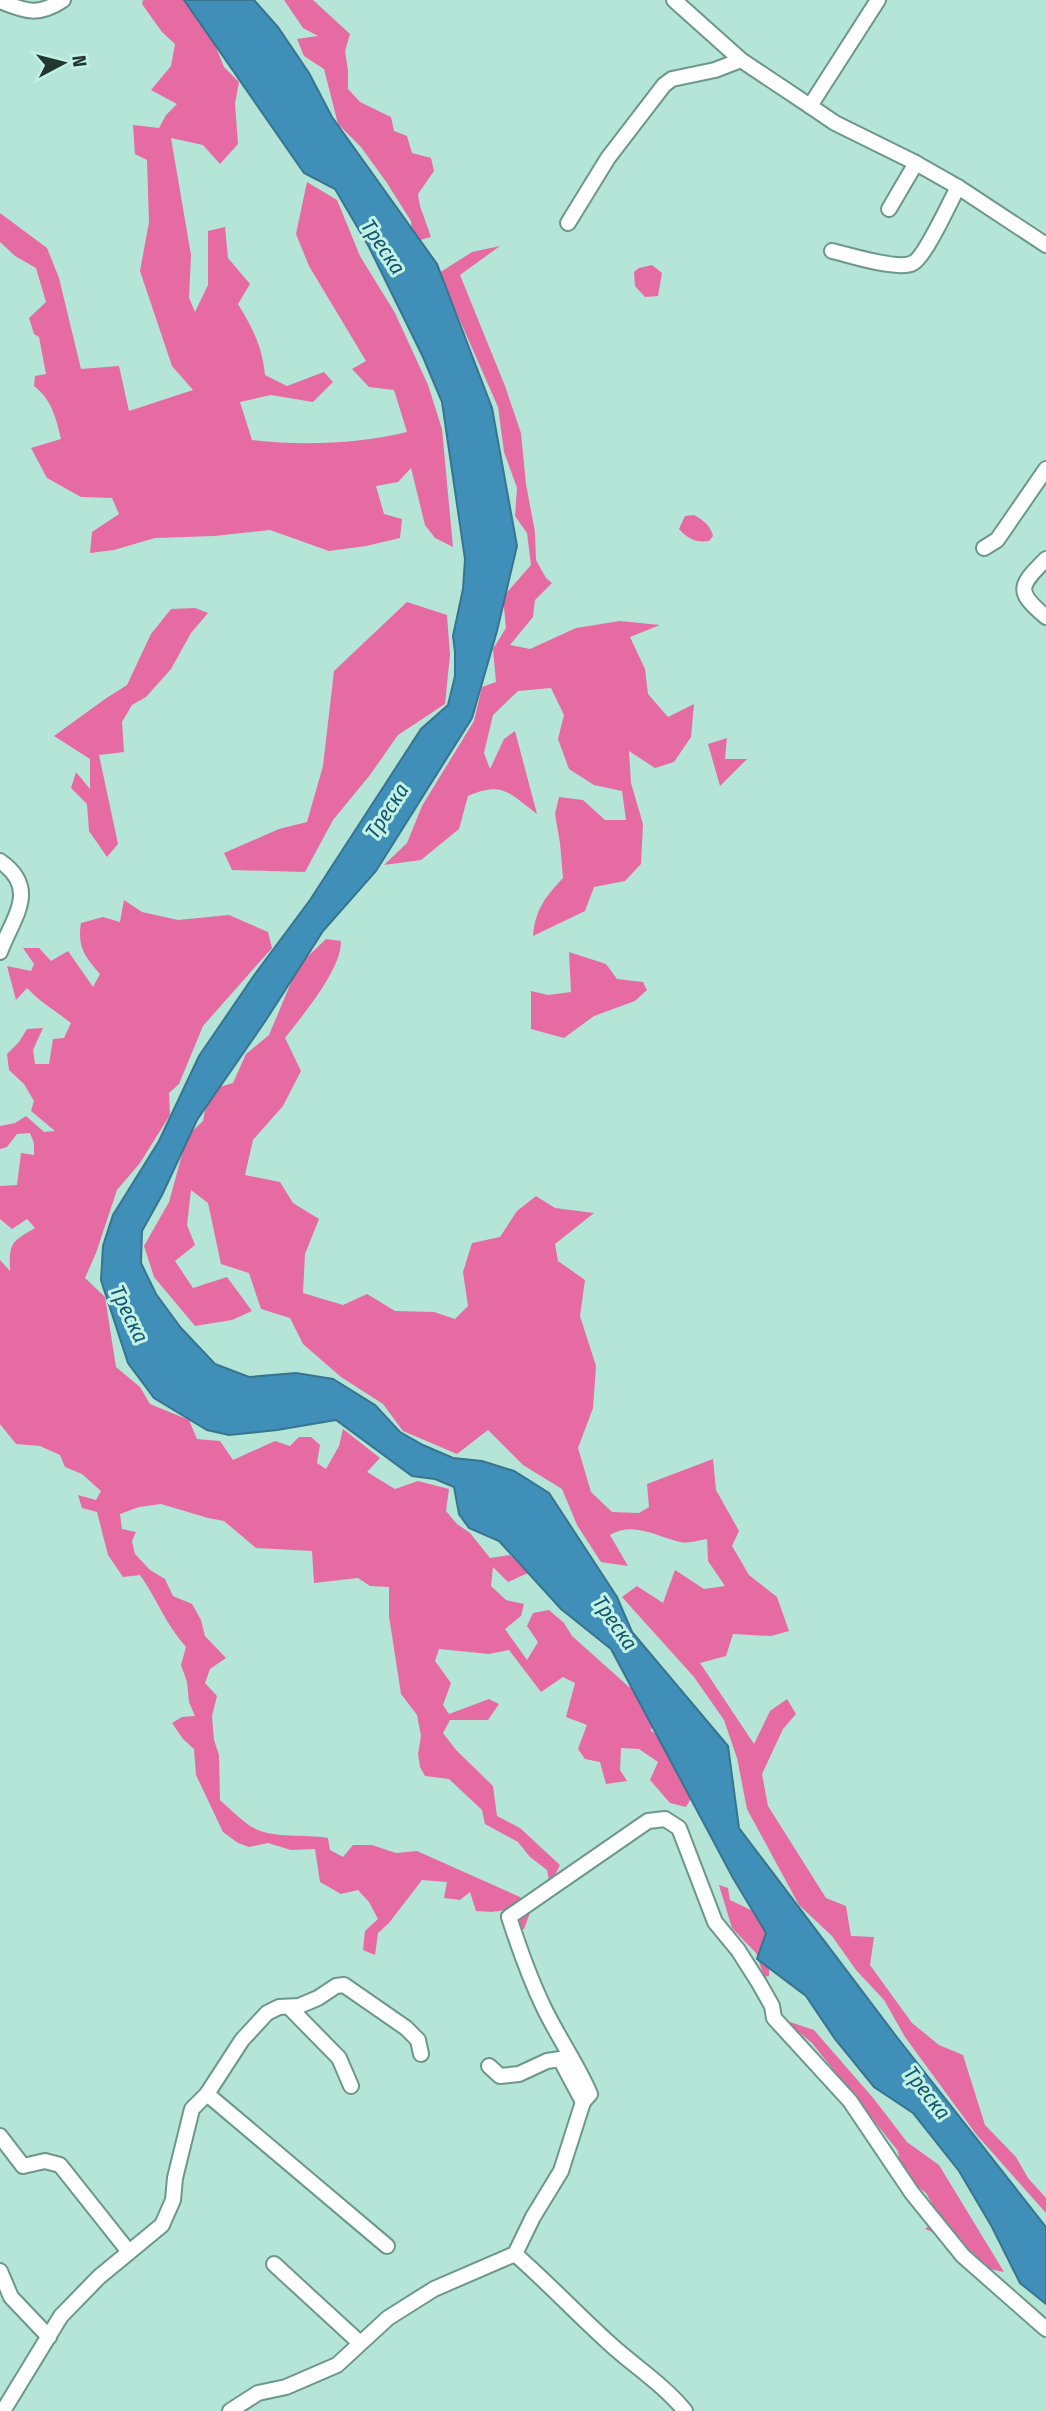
<svg xmlns="http://www.w3.org/2000/svg" width="1046" height="2411" font-family="'Fira Sans Condensed',sans-serif">
<style>
.forest{fill:#e76ba3}
.water{fill:#3f8fb8;stroke:#37748f;stroke-width:2}
.lines{fill:none;stroke-linecap:round;stroke-linejoin:round}
.street-casing{stroke:#6b988a;stroke-width:18}
.street{stroke:#fff;stroke-width:14}
.labels{text-anchor:middle;dominant-baseline:central;stroke-width:6;stroke-linejoin:round;paint-order:stroke}
.water-label{font-size:21px;font-style:italic;fill:#145370;stroke:#c2f2e3}
</style>
<rect width="100%" height="100%" fill="#b5e5d6"/>
<!-- forest -->
<g class="forest">
<path d="M 143,0 L 186,0 L 213,40 L 224,67 L 239,82 L 235,104 L 238,144 L 220,164 L 203,145 L 171,138 L 191,255 L 189,298 L 195,312 L 208,285 L 208,231 L 225,227 L 228,258 L 250,284 L 238,304 C 253,329 262,346 265,375 L 287,386 L 324,372 L 333,382 L 313,402 L 271,395 L 240,402 L 252,440 C 303,446 357,444 407,432 L 394,390 L 369,387 L 352,369 L 366,361 L 309,266 L 296,234 L 307,182 L 337,200 L 360,256 L 395,313 L 428,385 L 442,429 L 453,547 L 435,538 L 425,525 L 411,468 L 398,482 L 376,486 L 384,514 L 402,519 L 400,538 L 366,546 L 329,551 L 270,530 L 214,536 L 155,538 L 114,550 L 90,553 L 92,532 L 119,514 L 112,498 L 81,497 L 47,478 L 31,448 L 61,439 C 56,418 52,400 34,386 L 35,376 L 46,374 L 39,337 L 34,334 L 29,318 L 46,302 L 36,268 L 15,256 L 0,242 L 0,213 L 47,248 L 59,278 L 81,369 L 119,366 L 129,411 L 193,390 L 172,366 L 140,271 L 149,222 L 147,160 L 135,154 L 133,125 L 159,128 L 166,115 L 177,104 L 151,90 L 171,66 L 175,44 L 162,32 L 142,4 Z"/>
<polygon points="284,0 313,0 350,34 345,51 348,71 348,89 360,102 391,117 394,131 407,136 412,153 431,158 434,171 418,194 420,206 431,237 413,242 411,221 387,183 361,147 338,124 324,69 304,56 297,39 318,36 303,28"/>
<path d="M 500,246 L 460,275 L 505,386 L 521,433 L 526,484 L 535,532 L 536,560 L 546,578 L 552,583 L 535,600 L 533,617 L 510,645 L 530,649 L 576,628 L 620,621 L 660,625 L 630,637 L 645,669 L 648,694 L 668,717 L 694,704 L 691,737 L 674,762 L 655,768 L 629,751 L 631,783 L 643,824 L 641,864 L 625,881 L 594,887 L 585,911 L 533,936 C 535,910 545,897 563,878 L 560,843 L 555,814 L 559,797 L 583,800 L 605,820 L 626,820 L 622,791 L 594,785 L 569,769 L 558,739 L 564,715 L 551,688 L 518,691 L 493,715 L 484,753 L 490,769 L 504,739 L 515,731 L 537,814 C 509,793 503,781 468,796 L 459,829 L 421,860 L 384,865 L 407,843 L 422,806 L 474,721 L 482,687 L 496,682 L 493,649 L 506,628 L 503,597 L 531,565 L 527,533 L 515,516 L 517,488 L 504,452 L 498,407 L 439,273 L 472,252 Z"/>
<polygon points="652,265 662,273 658,296 645,297 635,286 634,272 639,268"/>
<path d="M 694,515 C 703,520 710,525 713,536 L 709,541 C 696,543 688,539 679,529 L 685,516 Z"/>
<polygon points="407,602 447,615 450,655 445,704 398,735 370,775 333,820 305,872 232,870 224,853 279,829 307,822 323,766 334,671"/>
<polygon points="195,608 208,613 191,633 171,669 146,697 132,705 122,722 124,752 99,755 118,844 107,857 89,831 87,804 71,788 76,772 90,789 90,759 54,736 105,699 127,685 151,634 171,609"/>
<polygon points="727,738 725,759 747,759 720,786 708,744"/>
<path d="M 124,900 L 142,912 L 178,920 L 229,915 L 268,932 L 272,948 L 203,1026 L 179,1084 L 169,1093 L 170,1115 L 140,1163 L 117,1190 L 96,1253 L 85,1278 L 105,1297 L 116,1367 L 140,1387 L 150,1404 L 189,1420 L 197,1439 L 220,1441 L 233,1460 L 275,1441 L 290,1446 L 299,1437 L 311,1437 L 320,1445 L 317,1463 L 326,1469 L 339,1446 L 343,1429 L 380,1458 L 367,1472 L 395,1489 L 418,1481 L 449,1489 L 446,1511 L 457,1524 L 470,1533 L 490,1558 L 510,1555 L 528,1573 L 508,1582 L 493,1567 L 491,1586 L 506,1600 L 524,1604 L 521,1616 L 505,1629 L 527,1660 L 538,1642 L 527,1626 L 533,1613 L 549,1610 L 564,1623 L 572,1636 L 628,1686 L 656,1707 L 651,1731 L 679,1746 L 698,1786 L 686,1807 L 670,1803 L 650,1780 L 658,1762 L 639,1749 L 621,1748 L 620,1770 L 627,1781 L 606,1784 L 600,1762 L 585,1759 L 578,1749 L 587,1725 L 566,1717 L 575,1683 L 563,1677 L 541,1692 L 509,1650 L 489,1654 L 439,1649 L 435,1661 L 451,1683 L 443,1705 L 449,1714 L 489,1699 L 499,1704 L 488,1720 L 450,1720 L 443,1733 L 456,1750 L 493,1786 L 497,1816 L 520,1828 L 560,1865 L 550,1885 L 547,1870 L 530,1857 L 518,1842 L 485,1824 L 482,1810 L 449,1779 L 425,1776 L 420,1767 L 418,1754 L 421,1736 L 417,1715 L 401,1694 L 389,1616 L 389,1587 L 370,1586 L 358,1578 L 314,1583 L 312,1551 L 256,1548 L 224,1521 L 208,1518 L 161,1504 L 139,1507 L 120,1514 L 122,1529 L 136,1532 L 132,1541 L 135,1554 L 150,1570 L 165,1579 L 173,1596 L 192,1604 L 201,1620 L 205,1636 L 226,1658 L 210,1669 L 205,1683 L 217,1696 L 212,1716 L 214,1740 L 219,1755 L 220,1800 C 230,1809 240,1819 250,1826 C 274,1840 302,1833 328,1838 L 330,1850 L 343,1857 L 353,1845 L 372,1845 L 396,1853 L 417,1851 L 520,1897 L 530,1913 L 524,1929 L 511,1933 L 514,1909 L 491,1912 L 476,1911 L 470,1892 L 460,1900 L 444,1898 L 447,1882 L 422,1880 L 389,1923 L 378,1933 L 375,1955 L 363,1950 L 365,1931 L 378,1919 L 369,1902 L 358,1890 L 341,1894 L 320,1882 L 315,1849 L 291,1850 L 268,1843 L 249,1847 L 238,1843 L 223,1832 L 196,1775 L 194,1749 L 183,1739 L 172,1723 L 182,1717 L 195,1716 L 189,1702 L 187,1682 L 181,1665 L 186,1647 C 166,1625 157,1599 140,1575 L 123,1577 L 108,1555 L 97,1512 L 82,1508 L 78,1495 L 96,1500 L 101,1491 L 82,1474 L 65,1467 L 60,1455 L 40,1446 L 16,1444 L 0,1424 L 0,1260 L 10,1271 C 9,1243 11,1242 35,1228 L 27,1219 L 12,1229 L 0,1219 L 0,1186 L 17,1185 L 21,1153 L 34,1155 L 34,1143 L 30,1133 L 17,1134 L 7,1147 L 0,1149 L 0,1126 L 15,1123 L 26,1116 L 44,1132 L 55,1131 L 31,1111 L 34,1101 L 24,1084 L 9,1070 L 7,1054 L 19,1042 L 27,1029 L 43,1028 L 33,1050 L 35,1064 L 49,1064 L 53,1039 L 64,1038 L 71,1023 C 56,1011 41,1003 27,988 L 16,1000 L 7,966 L 31,971 L 34,964 L 23,948 L 39,948 L 51,961 L 68,951 L 93,987 L 100,974 C 85,957 77,947 81,923 L 103,917 L 120,922 Z"/>
<path d="M 326,939 L 341,941 C 342,969 302,1016 285,1038 L 301,1071 L 283,1106 L 253,1140 L 245,1175 L 280,1182 L 293,1203 L 319,1219 L 305,1254 L 303,1293 L 343,1305 L 367,1294 L 395,1311 L 434,1312 L 455,1319 L 468,1306 L 463,1272 L 472,1243 L 500,1237 L 517,1211 L 536,1196 L 555,1208 L 594,1213 L 555,1244 L 558,1261 L 585,1280 L 580,1316 L 596,1366 L 593,1408 L 578,1448 L 591,1492 L 612,1512 L 639,1513 L 649,1507 L 647,1484 L 713,1459 L 716,1490 L 739,1531 L 732,1546 L 749,1575 L 777,1597 L 789,1631 L 771,1636 L 733,1634 L 726,1656 L 700,1663 L 754,1744 L 770,1711 L 787,1699 L 796,1714 L 783,1729 L 762,1774 L 768,1806 L 826,1898 L 846,1906 L 851,1936 L 874,1937 L 870,1965 L 912,2023 L 939,2045 L 963,2055 L 985,2125 L 1016,2157 L 1028,2178 L 1046,2198 L 1046,2213 L 976,2134 L 905,2037 L 884,2000 L 856,1970 L 832,1936 L 799,1905 L 747,1809 L 737,1758 L 724,1720 L 694,1677 L 622,1597 L 637,1586 L 663,1603 L 675,1570 L 704,1589 L 725,1586 L 708,1561 L 707,1539 C 699,1540 688,1544 680,1542 C 655,1536 634,1521 610,1535 L 628,1566 L 601,1562 L 577,1525 L 562,1489 L 523,1465 L 488,1430 L 457,1454 L 403,1431 L 383,1404 L 341,1377 L 303,1344 L 290,1318 L 261,1309 L 249,1273 L 221,1264 L 208,1203 L 191,1190 L 187,1225 L 195,1245 L 175,1261 L 193,1288 L 227,1277 L 252,1311 L 232,1320 L 195,1326 L 154,1277 L 144,1246 L 169,1202 L 187,1136 L 203,1121 L 209,1090 L 233,1083 L 246,1054 L 269,1035 L 298,966 Z"/>
<polygon points="569,952 606,964 617,979 643,982 647,990 635,1001 594,1016 564,1038 531,1029 531,991 548,995 571,992"/>
<polygon points="719,1885 728,1888 730,1900 753,1911 771,1927 769,1976 764,1977 756,1953 732,1928"/>
<polygon points="784,2020 814,2030 874,2099 907,2142 939,2165 1004,2272 985,2268 949,2238 925,2229 940,2218 926,2193 901,2174 898,2151 812,2043"/>
</g>
<!-- water -->
<polygon class="water" points="184,0 254,0 278,27 309,73 332,117 437,264 492,408 517,546 497,631 472,718 376,871 323,931 266,1020 197,1120 162,1195 142,1231 141,1263 156,1294 181,1328 215,1364 249,1377 296,1373 333,1379 375,1405 400,1432 423,1445 453,1458 482,1461 514,1471 549,1493 617,1597 632,1632 728,1746 739,1828 896,2036 1046,2227 1046,2304 1020,2283 992,2227 959,2171 913,2113 874,2087 835,2039 806,1996 757,1959 766,1933 733,1878 611,1649 561,1609 499,1541 469,1528 459,1514 454,1487 435,1479 412,1476 336,1420 277,1430 229,1435 207,1430 154,1398 128,1363 101,1280 103,1246 113,1215 159,1141 199,1056 255,974 310,900 421,729 448,705 455,676 455,652 453,636 463,589 465,559 442,402 423,357 369,247 335,189 304,173"/>
<g class="lines">
<defs>
<g id="street">
<polyline points="674,0 741,60 810,106 835,123 914,162 958,187 1046,245"/>
<path d="M 0,1 C 26,12 39,16 63,0"/>
<polyline points="810,106 878,0"/>
<polyline points="889,209 916,163"/>
<polyline points="568,223 608,158 664,85 672,79 715,70 741,60"/>
<path d="M 832,251 C 850,255 898,271 913,263 C 925,257 950,202 958,187"/>
<polyline points="984,548 997,540 1046,469"/>
<path d="M 1046,559 C 1019,586 1015,591 1046,617"/>
<path d="M 0,861 C 40,889 13,917 0,952"/>
<polyline points="289,2007 339,2058 351,2086"/>
<polyline points="207,2094 387,2246"/>
<path d="M 583,2102 L 590,2094 C 577,2064 558,2037 544,2008 C 530,1979 519,1948 509,1917 L 648,1821 L 665,1819 L 679,1828 L 715,1922 L 738,1950 L 759,1983 L 772,2006 L 774,2018 L 850,2101 L 912,2193 L 963,2256 L 1046,2329"/>
<polyline points="0,2136 23,2166 45,2161 60,2165 129,2252"/>
<path d="M 515,2254 C 548,2283 577,2314 609,2343 C 634,2366 664,2385 685,2411"/>
<polyline points="274,2264 360,2343"/>
<polyline points="0,2271 11,2297 49,2337"/>
<polyline points="3,2411 61,2316 99,2277 162,2225 173,2200 175,2178 192,2109 207,2094 242,2040 267,2013 279,2007 299,2006 318,1998 336,1986 344,1985 406,2028 418,2040 421,2054"/>
<polyline points="230,2411 258,2393 286,2387 337,2365 388,2318 434,2289 515,2254 533,2217 561,2171 583,2102 560,2059 547,2061 519,2074 500,2076 489,2066"/>
</g>
</defs>
<!-- street casing -->
<use href="#street" class="street-casing"/>
<!-- street -->
<use href="#street" class="street"/>
</g>
<g class="labels">
<!-- water labels -->
<g class="water-label">
<text transform="translate(383 247) rotate(56)">Треска</text>
<text transform="translate(387 811) rotate(-57)">Треска</text>
<text transform="translate(129 1314) rotate(64)">Треска</text>
<text transform="translate(615 1623) rotate(55)">Треска</text>
<text transform="translate(927 2093) rotate(52)">Треска</text>
</g>
</g>
<!-- north arrow -->
<g transform="translate(63 63) rotate(83)" stroke="#c2f2e3" stroke-width="5" paint-order="stroke">
<path d="M0-5L12 26L0 18L-12 26Z" fill="#233630"/>
<text y="-10" font-size="19" font-weight="bold" text-anchor="middle" fill="#233630">N</text>
</g>
</svg>
